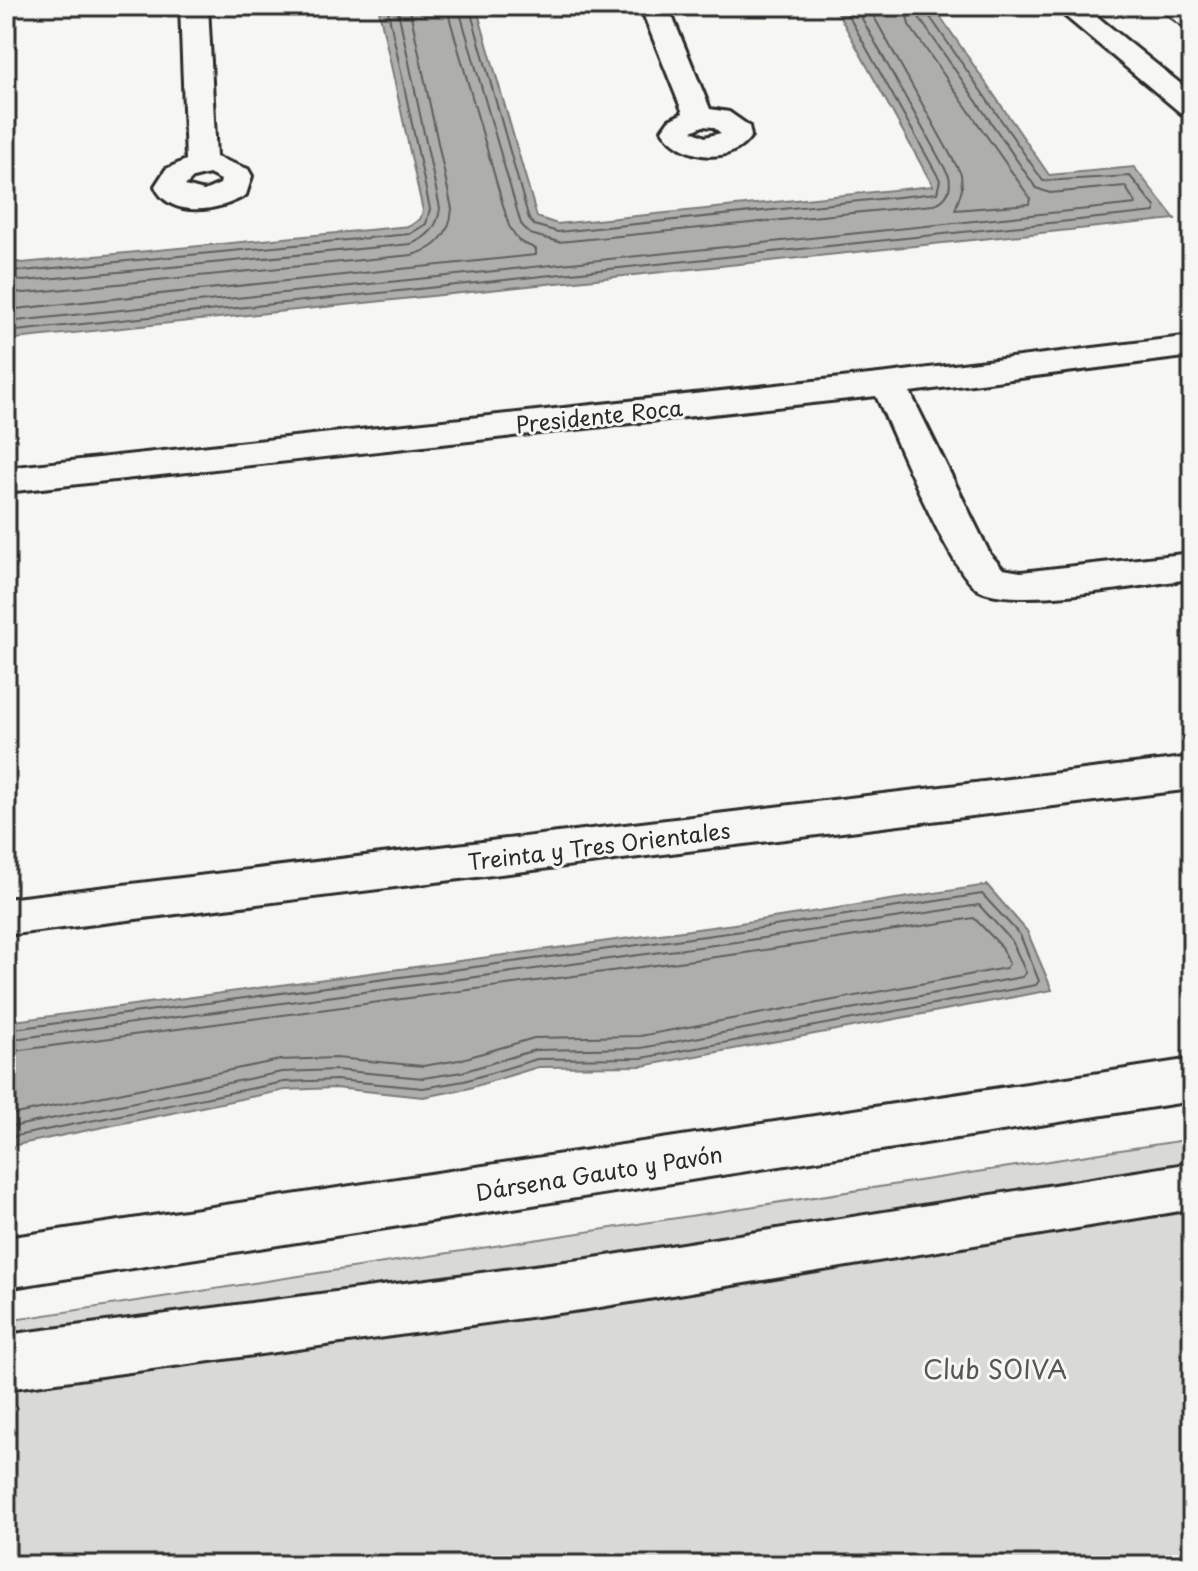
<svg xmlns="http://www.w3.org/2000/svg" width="1198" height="1571" font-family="'Playpen Sans',sans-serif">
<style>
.green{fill:#d9d9d5;stroke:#828280;stroke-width:2}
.water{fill:#aeaeab;stroke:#7a7a78;stroke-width:2}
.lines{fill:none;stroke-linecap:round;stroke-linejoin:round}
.shore{stroke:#5f5f5e;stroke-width:2}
.minor-casing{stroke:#2b2b2b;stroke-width:6}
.minor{fill:#f6f6f2;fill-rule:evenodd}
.tram{stroke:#2b2b2b;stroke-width:2}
.labels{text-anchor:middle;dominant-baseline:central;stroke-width:6;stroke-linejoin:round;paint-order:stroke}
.street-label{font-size:22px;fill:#2b2b2b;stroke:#f6f6f2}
.near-park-label{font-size:26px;fill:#565656;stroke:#f6f6f2}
</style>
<rect width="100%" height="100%" fill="#f6f6f2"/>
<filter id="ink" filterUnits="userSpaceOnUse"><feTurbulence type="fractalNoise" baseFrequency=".0125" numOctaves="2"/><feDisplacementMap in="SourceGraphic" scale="16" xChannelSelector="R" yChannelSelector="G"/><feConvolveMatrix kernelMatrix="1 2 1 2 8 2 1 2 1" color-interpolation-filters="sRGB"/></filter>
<g filter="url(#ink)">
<!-- green -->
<polygon class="green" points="1192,1139 1192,1565 6,1565 6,1321"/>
<!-- water -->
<g class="water">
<polygon points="378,6 476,6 537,217 557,224 933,186 834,6 933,6 1049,175 1134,167 1175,219 6,340 6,260 22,263 410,226 420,219 423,211"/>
<polygon points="987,885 1027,931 1052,990 642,1066 538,1067 466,1089 423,1097 335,1088 285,1090 6,1147 6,1022 734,924"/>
</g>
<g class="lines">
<!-- shore -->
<g class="shore">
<path d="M 458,6 L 521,224 L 530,234 L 559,242 L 933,205 C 947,200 952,190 949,176 L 855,6"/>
<polyline points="469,6 529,219 534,225 558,232 937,193 940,180 843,6"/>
<polyline points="868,6 961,174 962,189 955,210 1029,204 1030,198 909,25 905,6"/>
<polyline points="6,269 23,271 410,234 426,224 430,209 387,6"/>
<path d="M 6,279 L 24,281 L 411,244 C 428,237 438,227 440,208 L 397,6"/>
<path d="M 6,291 L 25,293 L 412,255 C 436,249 450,234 452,209 L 409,6"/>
<polyline points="6,310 536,255 536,249 519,241 509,226 446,6"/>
<polyline points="6,322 1136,204 1125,186 1050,193 1036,188 920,19 917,6"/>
<polyline points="6,332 1155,212 1155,207 1130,176 1043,181 928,14 927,6"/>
<polyline points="6,1030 735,932 982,894 1020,935 1039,981 1036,985 642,1058 537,1059 464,1081 423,1088 336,1080 284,1082 6,1138"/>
<polyline points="6,1040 736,942 979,905 1012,941 1026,973 1022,977 641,1048 535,1050 462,1072 423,1078 336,1070 282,1072 6,1128"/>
<polyline points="6,1052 738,954 974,918 1002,947 1009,964 1006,968 640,1036 534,1038 459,1060 423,1066 336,1058 280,1060 6,1116"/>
</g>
<defs>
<g id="minor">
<path d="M 180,6 L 208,6 L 216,157 L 248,169 L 252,176 L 246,195 C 221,211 169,220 155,186 L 166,169 L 186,160 ZM 209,174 L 221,180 L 220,184 L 204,191 L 185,186 L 193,178 Z"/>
<path d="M 640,6 L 668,6 L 710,109 L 729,112 L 749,126 L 751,136 C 730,167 680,159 662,130 L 669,120 L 683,113 ZM 703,126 L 713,127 L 721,133 L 705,137 L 692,131 Z"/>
<polygon points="1053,6 1084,6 1192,93 1192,117 1182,114"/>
<path d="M 1192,336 L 1192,356 L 910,392 L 990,554 L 1003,569 L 1021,572 L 1192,553 L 1192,579 C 1144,584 1019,609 979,590 C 951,576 893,431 876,396 L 6,492 L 6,468 L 888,373 Z"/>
<polygon points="1192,757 1192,789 6,935 6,899"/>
<polygon points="1192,1059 1192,1101 6,1288 6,1238"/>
<polygon points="1192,1163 1192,1209 588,1309 6,1389 6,1335 588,1259"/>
</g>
</defs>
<!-- minor casing -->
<use href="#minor" class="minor-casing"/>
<!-- minor -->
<use href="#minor" class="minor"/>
<!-- tram -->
<polyline class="tram" points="1155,6 1192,35"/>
</g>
</g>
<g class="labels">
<!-- street labels -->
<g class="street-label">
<text transform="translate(599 415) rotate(-6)">Presidente Roca</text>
<text transform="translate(599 845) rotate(-7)">Treinta y Tres Orientales</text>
<text transform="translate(599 1172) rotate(-9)">Dársena Gauto y Pavón</text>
</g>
<!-- near-park labels -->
<g class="near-park-label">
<text x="995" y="1368">Club SOIVA</text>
</g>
</g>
<!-- margin -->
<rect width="1198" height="1571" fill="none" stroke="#f6f6f2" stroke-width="32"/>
<rect x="16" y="16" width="1166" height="1539" fill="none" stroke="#2b2b2b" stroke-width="3" filter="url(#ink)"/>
</svg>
